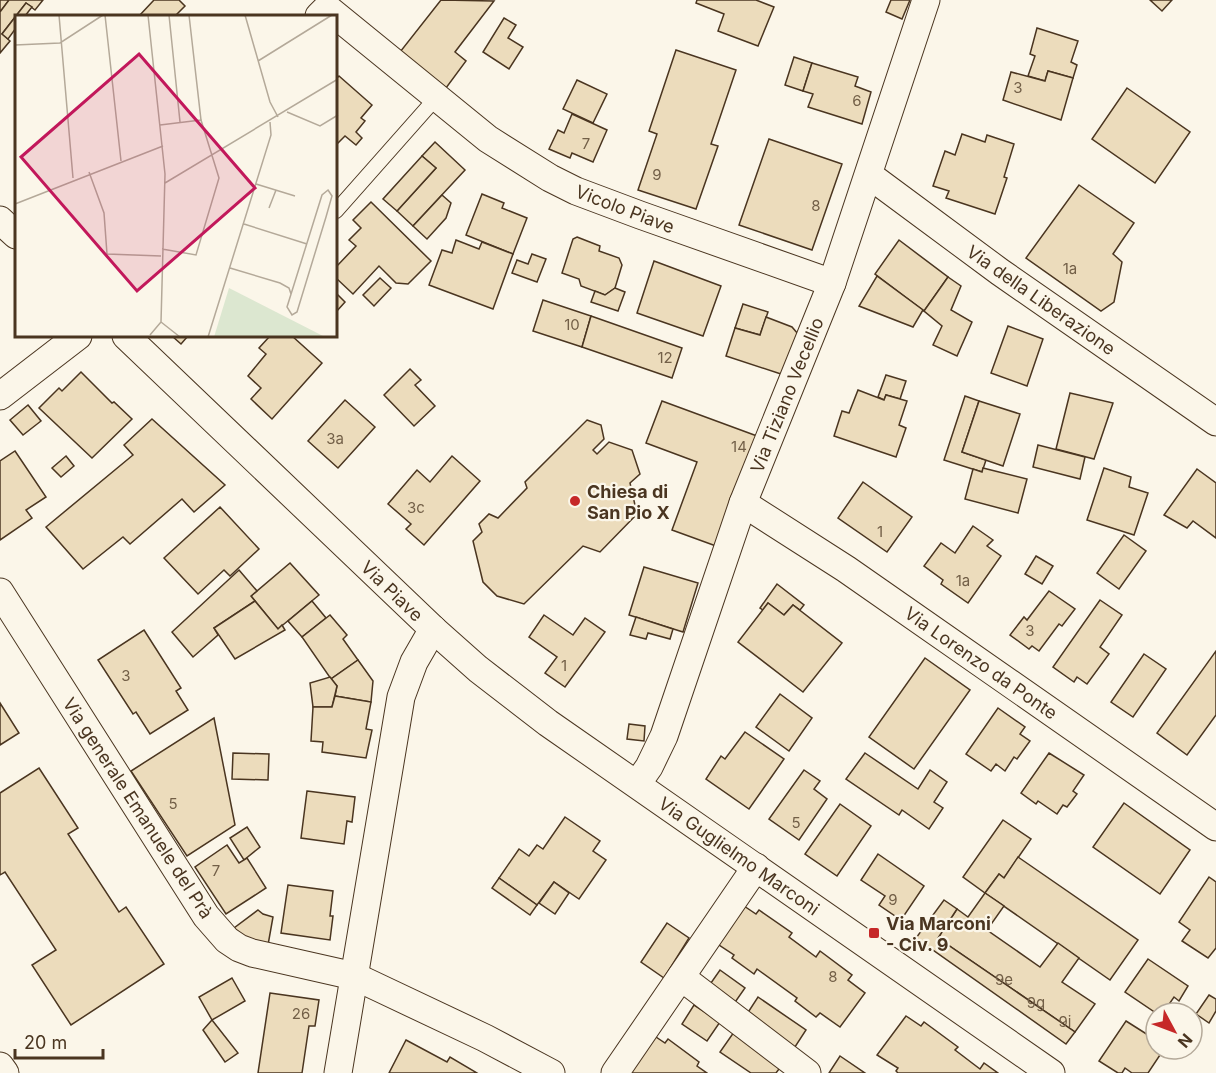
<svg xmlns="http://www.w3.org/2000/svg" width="1216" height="1073" font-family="Inter,sans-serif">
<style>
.building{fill:#ecdcbc;stroke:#4a3520;stroke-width:1.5}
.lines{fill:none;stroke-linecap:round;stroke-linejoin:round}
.service-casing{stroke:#4a3520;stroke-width:16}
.minor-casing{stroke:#4a3520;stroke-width:29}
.service{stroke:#fbf6e9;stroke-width:14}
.minor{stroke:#fbf6e9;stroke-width:27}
.poi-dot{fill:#c62828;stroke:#fbf6e9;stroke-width:2}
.labels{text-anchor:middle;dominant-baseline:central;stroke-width:4.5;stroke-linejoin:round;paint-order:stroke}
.number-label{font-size:15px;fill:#725f47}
.street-label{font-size:18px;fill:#4a3520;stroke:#fbf6e9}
.poi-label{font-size:18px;font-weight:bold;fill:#4a3520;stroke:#fbf6e9;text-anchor:start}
.inset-road{fill:none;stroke:#b4a999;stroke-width:1.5}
.view{fill:#c2185b;fill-opacity:0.15;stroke:#c2185b;stroke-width:3}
.inset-edge{fill:none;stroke:#4a3520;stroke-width:3}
</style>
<rect width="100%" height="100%" fill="#fbf6e9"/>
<!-- building -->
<g class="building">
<polygon points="0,0 9,0 0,12"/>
<polygon points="9,0 43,0 35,10 26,3 2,34 10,41 0,53 0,12"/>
<polygon points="154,0 179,0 185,6 175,16 139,16"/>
<polygon points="441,0 494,1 455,52 466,61 446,88 400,52"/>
<polygon points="697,0 756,0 774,7 758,46 718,31 724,14 696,3"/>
<polygon points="891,0 910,0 902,19 886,12"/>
<polygon points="1150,0 1172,0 1162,11"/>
<polygon points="26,3 32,7 25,16 16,16 16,28 8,39 2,34"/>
<polygon points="504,18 516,25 508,38 523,47 509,69 483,52"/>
<polygon points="1037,28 1078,41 1071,62 1077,65 1073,78 1048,71 1045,81 1028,76 1035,56 1030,54"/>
<polygon points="676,50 736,70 711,144 718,146 696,209 638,190 657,134 649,131"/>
<polygon points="794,57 812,63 803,91 785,85"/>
<polygon points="812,63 858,77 855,86 871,92 862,124 808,107 813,94 803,91"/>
<polygon points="1048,71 1073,78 1061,120 1003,100 1011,72 1045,81"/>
<polygon points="339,76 372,105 361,118 365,121 356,132 362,138 356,145 345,136 336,145 336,79"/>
<polygon points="577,80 607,94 593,123 563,109"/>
<polygon points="1127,88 1190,132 1155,183 1092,139"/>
<polygon points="572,114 607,130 593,162 572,153 570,158 549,149 558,130 564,133"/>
<polygon points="962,134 985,142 987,135 1014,144 1004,177 1007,178 995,214 946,198 949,191 933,186 945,151 955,155"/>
<polygon points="769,139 842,164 812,250 739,225"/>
<polygon points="435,142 465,170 413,226 397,211 436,168 422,156"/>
<polygon points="422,156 436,168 397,211 383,199"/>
<polygon points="1079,185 1134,223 1113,254 1122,262 1114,302 1101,311 1026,258"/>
<polygon points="482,194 504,203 502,208 527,218 513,254 466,235"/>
<polygon points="442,195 451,203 446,218 427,239 413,226"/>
<polygon points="371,202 431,261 408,284 396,283 379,266 353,294 336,278 336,267 356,246 349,240 361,228 353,220"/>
<polygon points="577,237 600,246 599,251 619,258 622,265 615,288 605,295 581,286 579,279 562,273 573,239"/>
<polygon points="456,240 479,249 482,242 513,254 493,309 429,285 442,250 452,253"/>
<polygon points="899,240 948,277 924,311 875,274"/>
<polygon points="532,254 546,259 537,282 512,273 517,260 528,264"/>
<polygon points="654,261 721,286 703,336 637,313"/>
<polygon points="877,276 923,310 913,327 859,306"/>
<polygon points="948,277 961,286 951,310 972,322 957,356 933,345 942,326 924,311"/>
<polygon points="380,278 391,288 374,306 363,295"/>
<polygon points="615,288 625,292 618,311 591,302 595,291 605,295"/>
<polygon points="336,293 345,302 336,312"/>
<polygon points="543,300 591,316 582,347 533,331"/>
<polygon points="743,304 768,312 760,335 735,328"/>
<polygon points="591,316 682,348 672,378 582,347"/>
<polygon points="766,317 792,327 798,334 784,375 726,356 735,328 760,335"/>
<polygon points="1008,326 1043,339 1027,386 991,373"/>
<polygon points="172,336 188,336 181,344"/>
<polygon points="270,336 292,336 322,363 272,419 251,399 261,388 248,376 266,354 259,348"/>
<polygon points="410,369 421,380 415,385 435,406 414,426 384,395"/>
<polygon points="81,372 112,403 114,402 132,419 92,458 39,408 59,388 62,391"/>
<polygon points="886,375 906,381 900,399 886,395 884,400 878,397"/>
<polygon points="858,390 884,400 886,395 907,401 899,425 906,428 896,457 834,436 842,411 849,413"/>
<polygon points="1070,393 1113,403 1094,459 1056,449"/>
<polygon points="965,396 979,401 962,452 986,460 982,472 944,460"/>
<polygon points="345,400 375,427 338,468 308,441"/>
<polygon points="662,401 757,436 716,546 672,530 697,462 646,443"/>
<polygon points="979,401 1020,414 1003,466 962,452"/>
<polygon points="28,405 41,421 23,435 10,420"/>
<polygon points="152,419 225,485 194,512 182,499 130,544 123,537 83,569 46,527 133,455 124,445"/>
<polygon points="587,420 601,425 604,439 593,450 597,454 609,442 632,450 640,474 630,483 637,514 600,552 583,546 524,604 497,596 483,582 473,541 482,532 479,524 489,514 498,518 527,488 525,482"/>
<polygon points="1038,445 1085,457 1080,479 1033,467"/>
<polygon points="15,451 46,497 26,510 32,518 0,540 0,461"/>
<polygon points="66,456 74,466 61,477 52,468"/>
<polygon points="452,456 480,481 424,545 406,529 411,524 388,504 417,470 430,482"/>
<polygon points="983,468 1027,479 1018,513 965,499 973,469 982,472"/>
<polygon points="1104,468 1131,477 1129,487 1148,493 1134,535 1087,520"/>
<polygon points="1197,469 1216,483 1216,538 1193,521 1187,528 1164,515"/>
<polygon points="863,482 912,517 887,552 838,518"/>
<polygon points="220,507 259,549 230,576 224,570 198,594 164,558"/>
<polygon points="973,526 993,540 987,546 1001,556 968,603 941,584 943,580 924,566 941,543 955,553"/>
<polygon points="1124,535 1146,551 1119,589 1097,573"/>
<polygon points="1036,556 1053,566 1042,584 1025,574"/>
<polygon points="290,563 319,595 278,629 251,596"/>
<polygon points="644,567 698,583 683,632 629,615"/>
<polygon points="239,570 257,591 251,596 255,601 214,628 218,635 193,657 172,632"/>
<polygon points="777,584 804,605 800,610 793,605 784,615 768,603 763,610 760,608"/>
<polygon points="1049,591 1075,609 1062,626 1059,624 1039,651 1032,646 1029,649 1010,635 1024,617 1027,620"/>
<polygon points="1100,600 1122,615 1100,647 1109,654 1087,684 1077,677 1074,682 1053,667"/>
<polygon points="255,601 278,629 282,625 285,630 235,659 214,628"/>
<polygon points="312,601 326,618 302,637 288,621"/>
<polygon points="768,603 784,615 793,605 842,643 803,692 738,642"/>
<polygon points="330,615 347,635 343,639 358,660 331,679 302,637"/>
<polygon points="544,615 573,635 585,618 605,632 565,687 545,673 557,657 529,637"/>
<polygon points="636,617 673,629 670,639 648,633 646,639 630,635"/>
<polygon points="144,630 181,688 176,691 188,710 150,734 136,712 133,714 98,660"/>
<polygon points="1216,651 1216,715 1187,755 1157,733"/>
<polygon points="1144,654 1166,669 1133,717 1111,702"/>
<polygon points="925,658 970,690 914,769 869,737"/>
<polygon points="358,660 373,681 371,702 335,696 337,686 331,679"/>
<polygon points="330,677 337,686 332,707 313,707 310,683"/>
<polygon points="780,694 812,718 789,751 756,727"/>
<polygon points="335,696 371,702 366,729 372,730 366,758 322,752 323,742 311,741 313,707 332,707"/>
<polygon points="0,703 19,733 0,745"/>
<polygon points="998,708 1025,727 1020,734 1030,741 1017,759 1014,757 1005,771 996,764 991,771 966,754"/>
<polygon points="214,718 235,825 187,856 131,771"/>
<polygon points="629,724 645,726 644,741 627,739"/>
<polygon points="745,732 784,759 749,809 706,779 721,756 725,759"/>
<polygon points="233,753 269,754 268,780 232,779"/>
<polygon points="865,753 918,789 930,770 947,782 934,802 943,808 929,829 902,810 899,815 846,779"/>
<polygon points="1049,753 1084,775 1073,791 1077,794 1067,807 1063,805 1057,814 1038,801 1036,804 1021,793"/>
<polygon points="39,768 78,828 68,834 119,912 126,907 164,964 71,1025 32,965 56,950 5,872 0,875 0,793"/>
<polygon points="804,770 820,781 814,789 827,799 799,840 769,819"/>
<polygon points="307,791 355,797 352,822 347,821 344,844 301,838"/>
<polygon points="1124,803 1190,850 1160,894 1093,847"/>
<polygon points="840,804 871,826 837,876 805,854"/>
<polygon points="565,817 600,841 593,851 606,860 579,899 554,882 537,905 499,878 519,849 529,856 537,845 543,849"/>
<polygon points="1003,820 1031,839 1004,878 999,874 985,893 963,877"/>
<polygon points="247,827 260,847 244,860 230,838"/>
<polygon points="227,845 239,863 247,858 266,888 226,914 195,867"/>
<polygon points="878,854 924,886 901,920 879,905 885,896 861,880"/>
<polygon points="1018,857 1138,940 1110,980 985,893 999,874 1004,878"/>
<polygon points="1209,877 1216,882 1216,948 1208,958 1182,941 1190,930 1179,922"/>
<polygon points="499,878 537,905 530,915 492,888"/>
<polygon points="554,882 569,893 555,914 539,903"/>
<polygon points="288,885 333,891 330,916 333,916 330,940 281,933"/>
<polygon points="985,893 1004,906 987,930 1040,967 1058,943 1079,958 1062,982 1095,1004 1075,1032 938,938 957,909 968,917"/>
<polygon points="944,900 957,909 938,938 1075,1032 1066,1044 916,938"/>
<polygon points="741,904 756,914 759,910 792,933 789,937 816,957 820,951 852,975 848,980 865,993 840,1027 820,1013 816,1017 795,1001 797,998 757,969 754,974 732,958 734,955 713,941"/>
<polygon points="258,910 263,914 273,917 268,945 250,941 234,928"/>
<polygon points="667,923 689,938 664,978 641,962"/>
<polygon points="1148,959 1188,986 1179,1001 1174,997 1163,1013 1156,1013 1125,992"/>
<polygon points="720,970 745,988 731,1008 706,990"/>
<polygon points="232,978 245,1001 212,1020 199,997"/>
<polygon points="270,993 319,1000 315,1026 309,1026 302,1073 258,1073"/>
<polygon points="1209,995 1216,999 1216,1011 1209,1023 1196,1014"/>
<polygon points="758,997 806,1030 793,1050 745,1017"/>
<polygon points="694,1005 720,1022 707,1041 682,1024"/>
<polygon points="906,1016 921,1026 924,1022 958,1047 955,1050 980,1069 984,1063 998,1073 898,1073 896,1071 898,1068 877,1055"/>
<polygon points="212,1020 238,1053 225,1062 203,1030"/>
<polygon points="1126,1021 1156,1040 1156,1049 1164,1049 1148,1073 1132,1073 1125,1068 1122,1073 1118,1073 1099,1061"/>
<polygon points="734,1032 782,1065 776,1073 751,1073 720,1052"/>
<polygon points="650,1033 665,1043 668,1039 699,1062 697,1066 707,1073 628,1073"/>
<polygon points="406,1040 447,1062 450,1057 477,1073 389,1073"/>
<polygon points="840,1056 865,1073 829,1073"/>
</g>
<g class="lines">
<defs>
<polyline id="service" points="336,211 436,98"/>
<g id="minor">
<polyline points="319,16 327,8 488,139 550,178 576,191 640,215 832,283"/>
<polyline points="869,175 1000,272 1216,422"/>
<polyline points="0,220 16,235"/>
<polyline points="126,336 433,629 478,669 548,723 1051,1073"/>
<polyline points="0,396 78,336"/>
<polyline points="743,503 846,569 1216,827"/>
<polyline points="0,592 206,916 227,940 239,948 252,953 354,976 485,1038 551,1073"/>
<polyline points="637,784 649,767 664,736 743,503 832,283 926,0"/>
<polyline points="681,977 807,1073"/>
<polyline points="0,1066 5,1073"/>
<polyline points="338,1073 401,697 414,662 433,629"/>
<polyline points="615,1073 756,867"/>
</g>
</defs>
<!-- service casing -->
<use href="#service" class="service-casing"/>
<!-- minor casing -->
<use href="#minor" class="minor-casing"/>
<!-- service -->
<use href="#service" class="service"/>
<!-- minor -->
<use href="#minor" class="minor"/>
</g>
<!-- markers -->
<g class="poi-dot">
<circle cx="575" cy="501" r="6"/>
<rect x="868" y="927" width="12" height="12" rx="3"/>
</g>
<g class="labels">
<!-- number labels -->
<g class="number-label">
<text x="1018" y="87">3</text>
<text x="857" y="100">6</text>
<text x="586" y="143">7</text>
<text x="657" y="174">9</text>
<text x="816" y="205">8</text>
<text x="1070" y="268">1a</text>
<text x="572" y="324">10</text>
<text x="665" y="357">12</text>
<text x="335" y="438">3a</text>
<text x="739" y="446">14</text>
<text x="416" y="507">3c</text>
<text x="880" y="531">1</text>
<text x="963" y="580">1a</text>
<text x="1030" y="630">3</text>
<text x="564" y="665">1</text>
<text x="126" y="675">3</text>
<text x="173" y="803">5</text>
<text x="796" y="822">5</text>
<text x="216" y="870">7</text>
<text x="893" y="899">9</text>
<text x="833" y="976">8</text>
<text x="1004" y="979">9e</text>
<text x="1036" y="1002">9g</text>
<text x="301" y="1013">26</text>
<text x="1065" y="1021">9i</text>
</g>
<!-- street labels -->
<g class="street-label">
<text transform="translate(625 209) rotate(21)">Vicolo Piave</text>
<text transform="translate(1041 300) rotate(35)">Via della Liberazione</text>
<text transform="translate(787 395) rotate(-68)">Via Tiziano Vecellio</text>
<text transform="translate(392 591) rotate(44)">Via Piave</text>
<text transform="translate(981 663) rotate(35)">Via Lorenzo da Ponte</text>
<text transform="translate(138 808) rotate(57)">Via generale Emanuele del Prà</text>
<text transform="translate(739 856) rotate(35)">Via Guglielmo Marconi</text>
</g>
<!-- poi labels -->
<g class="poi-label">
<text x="587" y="491">Chiesa di<tspan x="587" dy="21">San Pio X</tspan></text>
<text x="886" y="923">Via Marconi<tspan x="886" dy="21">- Civ. 9</tspan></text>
</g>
</g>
<!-- overview -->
<g transform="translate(15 15)">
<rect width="322" height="322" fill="#fbf6e9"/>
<path d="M 214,273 L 310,322 L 199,322 Z" fill="#dce7d0"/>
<path class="inset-road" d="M 44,0 L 58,163M 90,0 L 106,146M 133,0 L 150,159 L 146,307 L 135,320M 154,0 L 165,107M 230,0 L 255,87 L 263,102M 0,30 L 45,28 L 88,0M 243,46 L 317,0M 272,97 L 305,111 L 323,100M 145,110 L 186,105M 74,157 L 89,198 L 92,239 L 146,241M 150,168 L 323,64M 241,169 L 280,181M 313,175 L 317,181 L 311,202 L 282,297 L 277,300 L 272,292 L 307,180 ZM 0,189 L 148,131M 254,193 L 261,175M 229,209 L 292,229M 147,234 L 181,240 L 204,163 L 186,105 L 174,0M 215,253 L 265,268 L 274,273 L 276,279M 146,307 L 165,322M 116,322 L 148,322M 193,322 L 256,120 L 255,107"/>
<path class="view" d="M 124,39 L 240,173 L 122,276 L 6,142 Z"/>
<rect width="322" height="322" class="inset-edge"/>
</g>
<!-- north arrow -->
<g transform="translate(1174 1031) rotate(131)"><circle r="28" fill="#fbf6e9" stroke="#b4a999" stroke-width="1.5"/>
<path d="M0-4.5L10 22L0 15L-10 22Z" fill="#c62828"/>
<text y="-9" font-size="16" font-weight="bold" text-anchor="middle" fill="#4a3520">N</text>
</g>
<!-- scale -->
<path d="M15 1049v9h88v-9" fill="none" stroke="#4a3520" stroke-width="3"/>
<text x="24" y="1049" font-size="18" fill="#4a3520" stroke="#fbf6e9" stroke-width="4.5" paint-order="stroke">20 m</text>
</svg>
